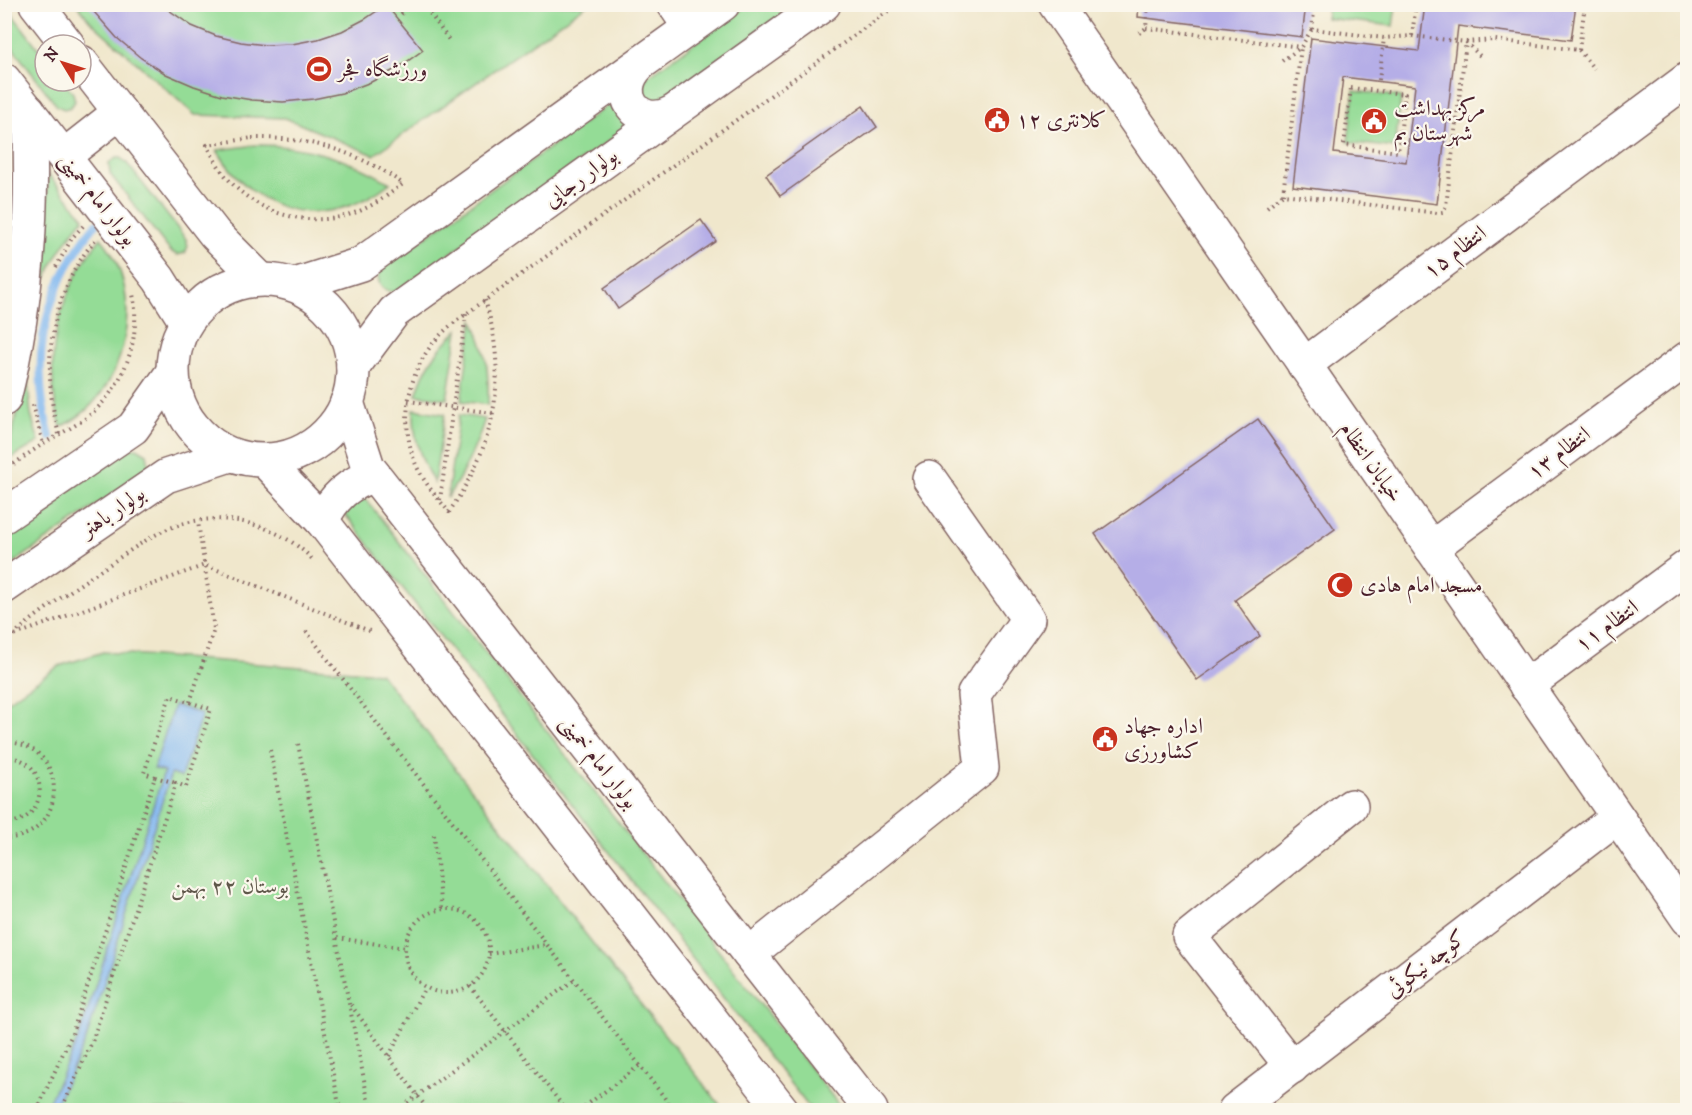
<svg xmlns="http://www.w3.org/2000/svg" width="1692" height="1115" font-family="'IM FELL DW Pica',Amiri,serif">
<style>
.green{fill:#94dc96;stroke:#6f7e60;stroke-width:1.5}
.water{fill:#81b8f0;stroke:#666c8e;stroke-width:1.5}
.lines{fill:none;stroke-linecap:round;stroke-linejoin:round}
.stream{stroke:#81b8f0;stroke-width:8}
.building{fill:#b5aee7;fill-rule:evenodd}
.minor-casing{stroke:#846563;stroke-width:36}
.major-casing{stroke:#846563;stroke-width:36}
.path{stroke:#846563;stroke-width:4;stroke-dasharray:1.5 4.5;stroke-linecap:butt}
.minor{stroke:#fff;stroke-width:33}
.major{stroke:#fff;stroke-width:33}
.labels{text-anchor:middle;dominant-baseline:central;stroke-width:4.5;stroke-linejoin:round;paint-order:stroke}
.poi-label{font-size:22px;fill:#4a1f2b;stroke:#fbf7ec;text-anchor:start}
.street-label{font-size:22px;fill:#4a1f2b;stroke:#fbf7ec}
.park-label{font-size:22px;fill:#60584b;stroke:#fbf7ec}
</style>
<rect width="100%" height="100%" fill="#fbf7ec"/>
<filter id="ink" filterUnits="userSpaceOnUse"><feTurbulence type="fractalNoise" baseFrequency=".0167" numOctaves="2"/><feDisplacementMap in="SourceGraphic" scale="12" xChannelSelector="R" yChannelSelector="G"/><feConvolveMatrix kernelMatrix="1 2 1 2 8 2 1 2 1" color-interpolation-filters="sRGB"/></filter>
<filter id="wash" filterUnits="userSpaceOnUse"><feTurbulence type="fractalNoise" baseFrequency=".008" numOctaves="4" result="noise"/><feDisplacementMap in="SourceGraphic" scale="24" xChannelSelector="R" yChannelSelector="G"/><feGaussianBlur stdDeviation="1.35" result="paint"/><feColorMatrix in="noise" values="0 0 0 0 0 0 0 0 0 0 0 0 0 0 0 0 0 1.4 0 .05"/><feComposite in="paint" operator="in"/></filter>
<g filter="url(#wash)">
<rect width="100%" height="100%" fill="#f0e7cc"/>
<!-- green -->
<g class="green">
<polygon points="5,5 45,57 45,81 63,81 73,93 75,101 71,107 64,109 57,106 5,38"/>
<polygon points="77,5 586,5 374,155 285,118 195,115 91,22"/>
<polygon points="748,5 798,5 664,101 653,103 644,97 644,81 647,77"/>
<polygon points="1328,5 1396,5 1393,26 1326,18"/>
<polygon points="1354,91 1401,97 1395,148 1348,142"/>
<path d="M 614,101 L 631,125 L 396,292 C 382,292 375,283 380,270 Z"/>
<path d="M 257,145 C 306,145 348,158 390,183 C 328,232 257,218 217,150 Z"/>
<polygon points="116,158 120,158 126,162 186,239 188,246 185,253 177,255 170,251 110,174 109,163"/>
<path d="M 48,174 L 84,218 C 66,240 50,264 41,291 L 46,249 Z"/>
<path d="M 101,238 C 149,294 127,396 61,427 C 41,362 58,290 101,238 Z"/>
<path d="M 473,320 C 487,353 489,369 488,405 L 461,401 Z"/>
<path d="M 458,330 L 447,399 L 416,395 C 424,368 437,349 458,330 Z"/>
<polygon points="27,373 31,415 39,442 5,462"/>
<path d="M 414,409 L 445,414 L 434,483 C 420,459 413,437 414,409 Z"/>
<path d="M 459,415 L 485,419 C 476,448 464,473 447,498 Z"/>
<polygon points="131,448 137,448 147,454 149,465 147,470 5,569 5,534"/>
<polygon points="361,493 843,1110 811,1110 341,509"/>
<polygon points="103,652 380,673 724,1110 5,1110 5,703 59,666"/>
</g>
<!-- water -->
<polygon class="water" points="174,705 202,714 181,777 171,774 86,1040 53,1110 45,1110 79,1037 164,772 154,769"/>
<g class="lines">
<!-- stream -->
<path class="stream" d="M 50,437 C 28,358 44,288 96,224"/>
</g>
<g id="blocks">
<!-- building -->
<g class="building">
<polygon points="87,4 160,4 192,26 216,36 241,42 266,45 292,44 318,39 342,31 365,19 386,5 423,50 398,68 371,82 342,93 313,99 283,102 252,100 222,95 194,86 166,74 141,58 117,38"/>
<polygon points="1139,4 1306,4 1302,37 1138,17"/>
<path d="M 1425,4 L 1576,4 L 1571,40 L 1458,26 L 1437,204 L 1293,186 L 1311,38 L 1419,51 ZM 1343,77 L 1415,86 L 1406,162 L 1334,153 Z"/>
<polygon points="863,106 877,127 780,196 766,175"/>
<polygon points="701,220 716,241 618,309 604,288"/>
<polygon points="1258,419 1335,529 1235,600 1260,636 1197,680 1095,534"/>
</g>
</g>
</g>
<g filter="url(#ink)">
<use href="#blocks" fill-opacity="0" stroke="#846563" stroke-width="1.5"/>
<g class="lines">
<defs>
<g id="minor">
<polyline points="674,4 690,28"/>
<polyline points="1055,4 1688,919"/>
<polyline points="1304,365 1688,79"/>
<polyline points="1431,548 1688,358"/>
<polyline points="1526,686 1688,566"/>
<polyline points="749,954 982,768 974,694 1028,619 929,478"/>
<polyline points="1292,1067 1189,936 1351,806"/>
<polyline points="1235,1110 1617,817"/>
</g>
<g id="major">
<polyline points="36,4 68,45"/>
<polyline points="81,62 215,234 260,279"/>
<path d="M 638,66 C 612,93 637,130 671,113"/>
<polyline points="4,80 159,279 186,322"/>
<polyline points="64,156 120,112"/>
<circle cx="263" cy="370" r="90"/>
<polyline points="295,285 361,264 723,4"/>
<polyline points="353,367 394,312 824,4"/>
<path d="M 4,399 C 28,304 34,209 29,111"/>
<polyline points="347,402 368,467 871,1110"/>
<polyline points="265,461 322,521 782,1110"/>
<polyline points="4,516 133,428 172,373"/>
<path d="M 322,521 C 333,497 349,483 374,475"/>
<polyline points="4,587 166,476 230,455"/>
</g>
</defs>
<!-- minor casing -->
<use href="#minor" class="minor-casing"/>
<!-- major casing -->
<use href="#major" class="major-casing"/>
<!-- path -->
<g class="path">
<polyline points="423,4 449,40"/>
<polyline points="1315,4 1312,29 1384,38 1412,36 1416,4"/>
<polyline points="401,14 411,4"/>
<polyline points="1146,28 1301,47"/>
<polyline points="1139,33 1146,28 1148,4"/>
<polyline points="1412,36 1466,42 1495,40 1579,50 1594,69"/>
<polyline points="1466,42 1481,57"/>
<polyline points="1579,50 1585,4"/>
<polyline points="1282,61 1301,47 1312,29"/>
<polyline points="1379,80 1384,38"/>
<polygon points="1351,88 1405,94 1398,152 1344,145"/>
<path d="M 252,138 C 308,137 358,151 403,184 C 392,192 380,201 368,207 C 323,231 262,219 229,180 C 220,170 213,157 207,145 Z"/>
<polyline points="1283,194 1301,47"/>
<polyline points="1267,207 1283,194 1437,213 1443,212 1446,206 1466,42"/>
<polyline points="56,267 72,238 83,226"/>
<path d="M 485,300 C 509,379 495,445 449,512 C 437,497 425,484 417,467 C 399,427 406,374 435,341 C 444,330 455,322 466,314 L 898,4"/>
<polyline points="408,401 493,413"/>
<polyline points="33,405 43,444"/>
<path d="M 59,434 C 40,368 50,294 95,240"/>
<path d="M 4,471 C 18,461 32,451 46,442 C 59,434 74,427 86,418 C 123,390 142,340 133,294"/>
<polyline points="440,500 466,314"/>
<polyline points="306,631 674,1110"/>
<path d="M 13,635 C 41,611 70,591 101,570 C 121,557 141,542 163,531 C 213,507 277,521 314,561"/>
<polyline points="4,639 205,565 372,632"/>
<polyline points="190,702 214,629 198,522"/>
<path d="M 4,742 C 72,742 69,840 4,838"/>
<polyline points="298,744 370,1110"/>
<polyline points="270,750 340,1110"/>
<path d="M 4,757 C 52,756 51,824 4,823"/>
<polyline points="155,777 176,783"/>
<polyline points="434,835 442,909"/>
<circle cx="447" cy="951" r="42"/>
<polyline points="337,938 405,948"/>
<polyline points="489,954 546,945"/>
<polyline points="470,986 566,1110"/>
<polyline points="351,1005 428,1110"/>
<polyline points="389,1056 425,987"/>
<polyline points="37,1110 72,1034 155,777 144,773 170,696 211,709 186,787 176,783 92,1042 61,1110"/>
<polyline points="398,1110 574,980"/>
<polyline points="580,1110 639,1066"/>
</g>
<!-- minor -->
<use href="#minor" class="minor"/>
<!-- major -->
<use href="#major" class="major"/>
</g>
</g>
<!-- icons -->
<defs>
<symbol id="stadium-disc" viewBox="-11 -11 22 22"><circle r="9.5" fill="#c8321e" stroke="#fbf7ec"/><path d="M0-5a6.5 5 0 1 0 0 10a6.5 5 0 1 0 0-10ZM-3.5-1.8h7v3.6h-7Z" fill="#fff"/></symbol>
<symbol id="civic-disc" viewBox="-11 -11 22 22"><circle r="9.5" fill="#c8321e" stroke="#fbf7ec"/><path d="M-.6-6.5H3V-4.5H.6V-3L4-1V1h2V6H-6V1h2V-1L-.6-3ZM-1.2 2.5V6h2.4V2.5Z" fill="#fff"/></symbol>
<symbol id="mosque-disc" viewBox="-11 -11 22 22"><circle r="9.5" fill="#c8321e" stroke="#fbf7ec"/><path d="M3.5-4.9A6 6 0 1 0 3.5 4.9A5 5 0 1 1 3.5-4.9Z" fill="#fff"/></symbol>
</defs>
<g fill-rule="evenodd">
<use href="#stadium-disc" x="304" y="54" width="30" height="30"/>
<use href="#civic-disc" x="982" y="105" width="30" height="30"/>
<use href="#civic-disc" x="1359" y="106" width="30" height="30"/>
<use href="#mosque-disc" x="1325" y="570" width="30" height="30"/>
<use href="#civic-disc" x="1090" y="724" width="30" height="30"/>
</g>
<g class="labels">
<!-- poi labels -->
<g class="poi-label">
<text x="338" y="69">ورزشگاه فجر</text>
<text x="1394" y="108">مرکز بهداشت<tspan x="1394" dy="25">شهرستان بم</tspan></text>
<text x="1016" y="120">کلانتری ۱۲</text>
<text x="1360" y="585">مسجد امام هادی</text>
<text x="1124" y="726">اداره جهاد<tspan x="1124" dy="25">کشاورزی</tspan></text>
</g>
<!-- street labels -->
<g class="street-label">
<text transform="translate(581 178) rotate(-36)">بولوار رجایی</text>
<text transform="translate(98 199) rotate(52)">بولوار امام خمینی</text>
<text transform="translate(1455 252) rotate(-37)">انتظام ۱۵</text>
<text transform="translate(1559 453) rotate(-37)">انتظام ۱۳</text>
<text transform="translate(1371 462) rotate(55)">خیابان انتظام</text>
<text transform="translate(113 512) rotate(-35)">بولوار باهنر</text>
<text transform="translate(1607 626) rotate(-36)">انتظام ۱۱</text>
<text transform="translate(599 762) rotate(52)">بولوار امام خمینی</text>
<text transform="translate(1426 964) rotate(-38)">کوچه نیکوئی</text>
</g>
<!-- park labels -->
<g class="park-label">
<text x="230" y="886">بوستان ۲۲ بهمن</text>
</g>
</g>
<!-- margin -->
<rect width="1692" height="1115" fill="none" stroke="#fbf7ec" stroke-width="24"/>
<!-- north arrow -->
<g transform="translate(63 63) rotate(308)"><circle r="28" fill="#fbf7ec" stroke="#b4a19f" stroke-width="1.5"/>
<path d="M0-4.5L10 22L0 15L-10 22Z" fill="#c8321e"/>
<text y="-9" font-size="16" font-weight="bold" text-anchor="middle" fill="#4a1f2b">N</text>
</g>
</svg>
